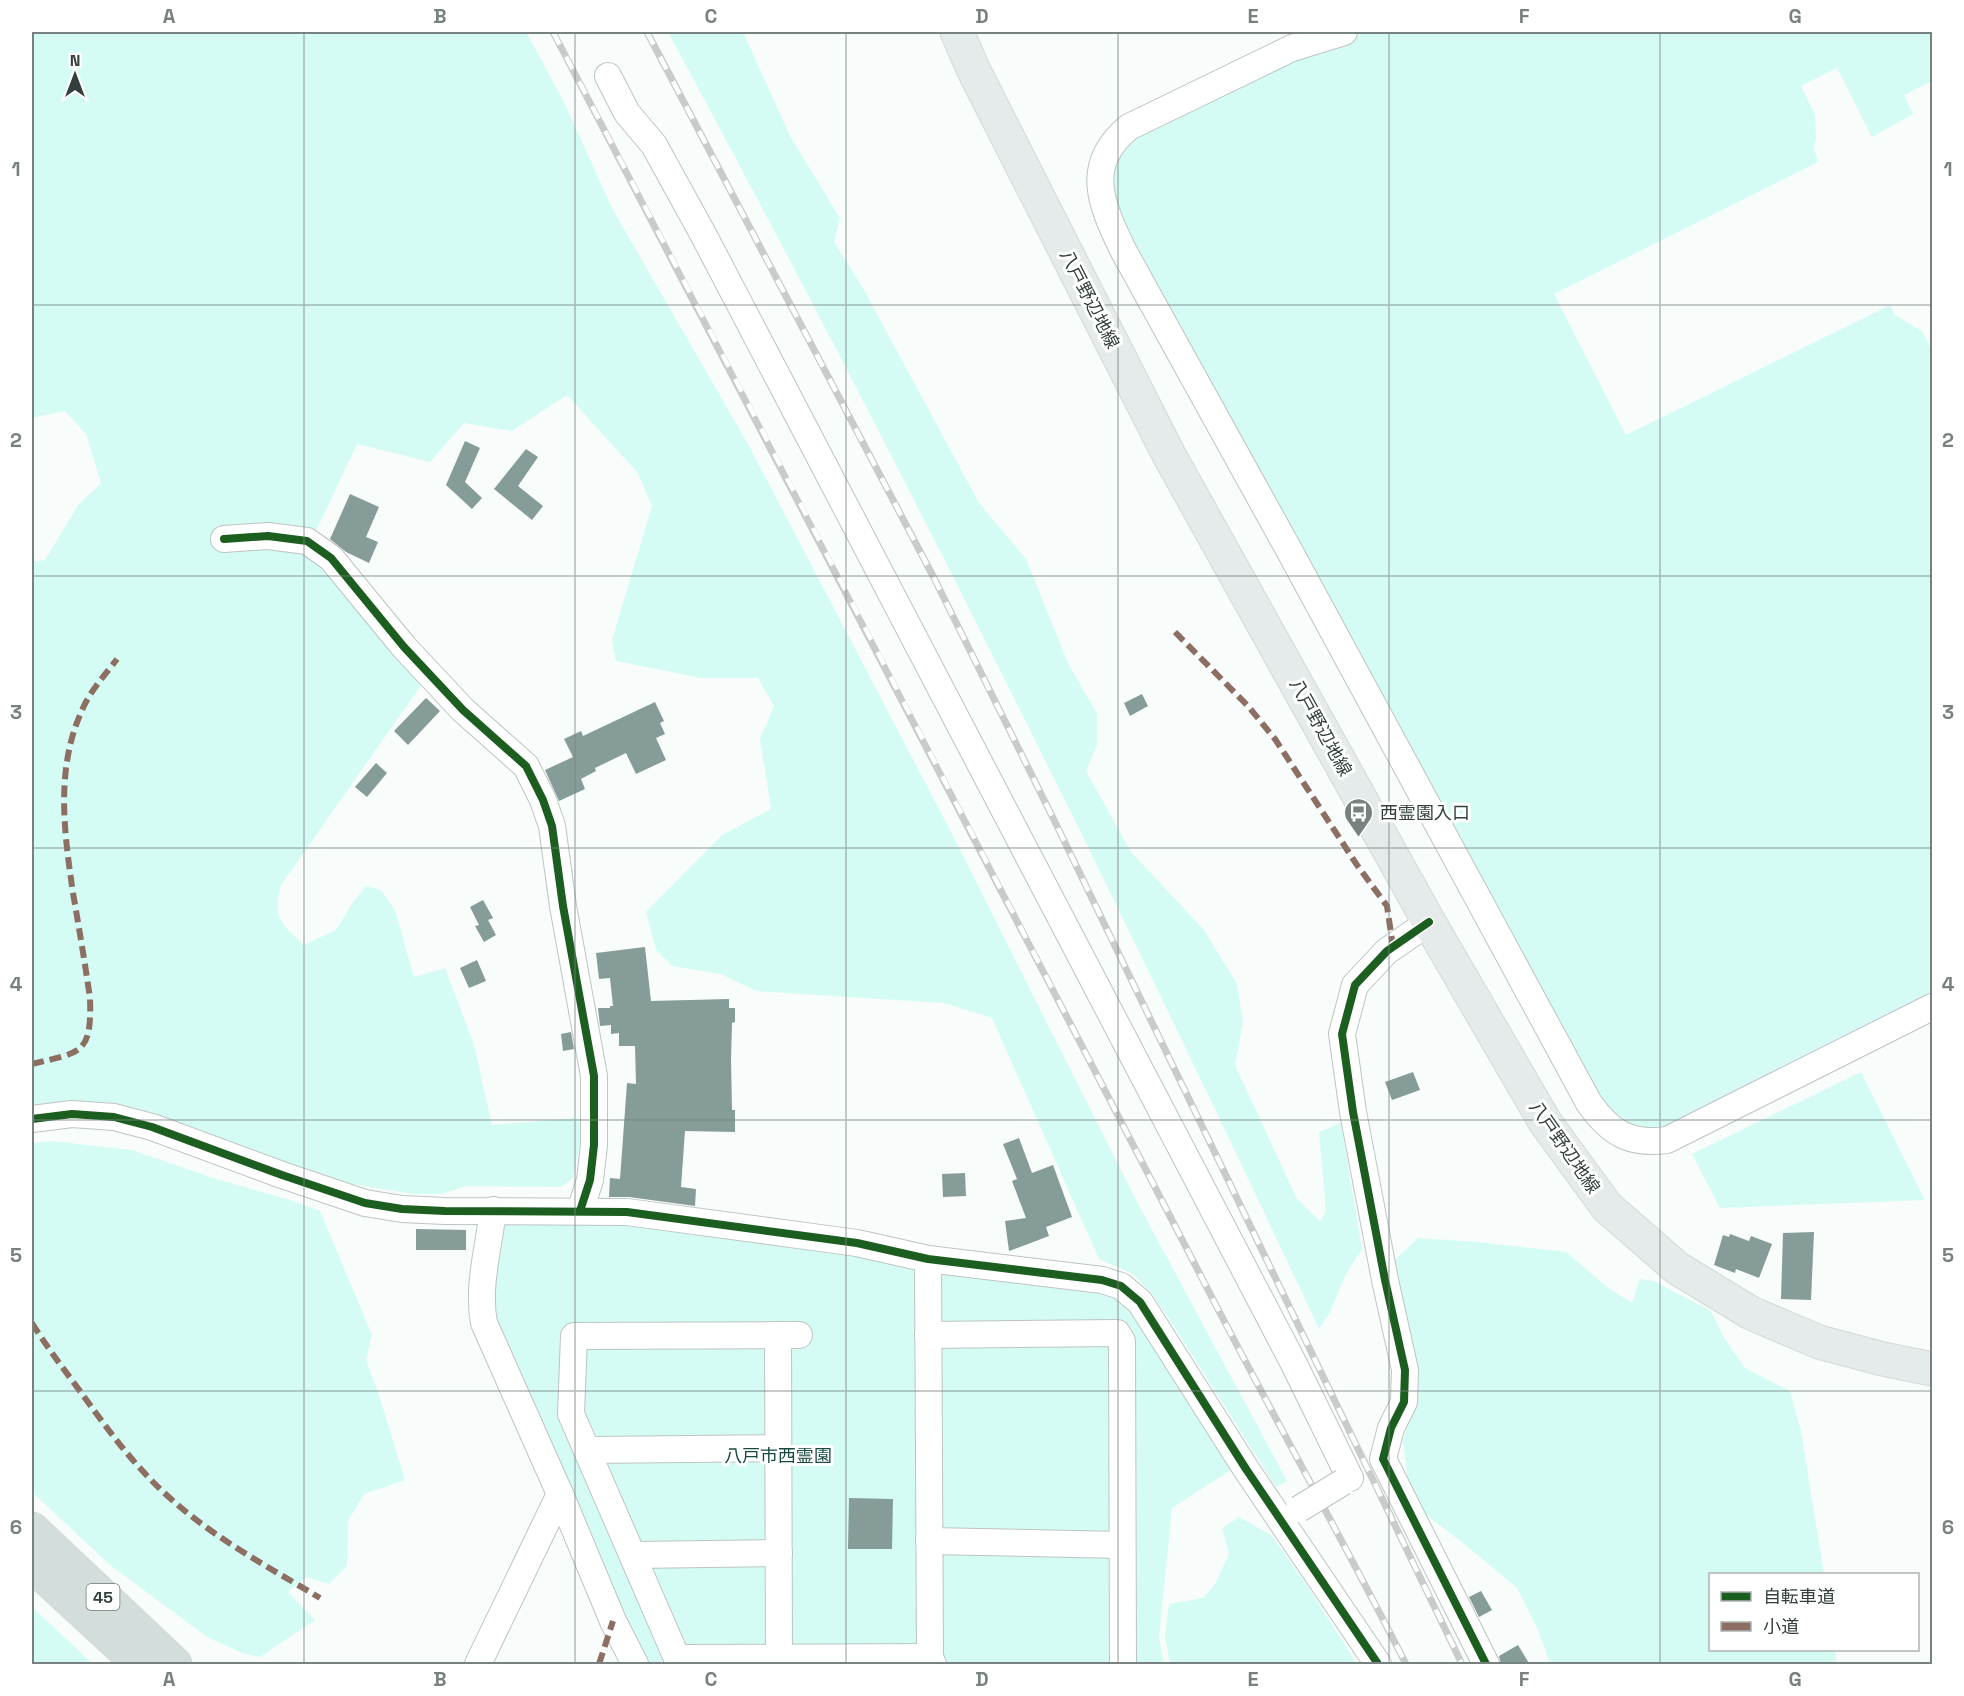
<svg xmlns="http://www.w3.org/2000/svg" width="1964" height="1696" font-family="'Space Grotesk','Noto Sans JP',sans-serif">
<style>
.green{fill:#d5fcf4}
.building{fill:#869c99}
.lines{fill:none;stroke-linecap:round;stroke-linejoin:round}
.minor-casing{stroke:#bdc4c3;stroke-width:28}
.major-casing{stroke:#d4d8d6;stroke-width:35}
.highway-casing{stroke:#d4d8d6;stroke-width:35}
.minor{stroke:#fefffe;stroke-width:26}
.major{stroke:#e4ebea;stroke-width:33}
.highway{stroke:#d3dedc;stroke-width:33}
.rail-casing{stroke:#c9cbcb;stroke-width:7}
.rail{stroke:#fff;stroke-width:4.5;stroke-dasharray:14;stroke-linecap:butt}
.minor-bridge-casing{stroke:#bdc4c3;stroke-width:28;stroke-linecap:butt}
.minor-bridge{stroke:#fefffe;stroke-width:26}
.quiet{stroke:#8d6e63;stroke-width:6;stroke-dasharray:12 6;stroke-linecap:butt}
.cycleway-casing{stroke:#fff;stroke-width:11}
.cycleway{stroke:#1b5e20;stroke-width:8}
.grid{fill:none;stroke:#77817f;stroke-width:1.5;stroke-opacity:0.55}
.labels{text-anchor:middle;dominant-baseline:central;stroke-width:6;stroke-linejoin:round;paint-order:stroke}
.shield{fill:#fff;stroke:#707976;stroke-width:1.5}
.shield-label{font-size:16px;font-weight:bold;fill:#323f3c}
.street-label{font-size:18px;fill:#323f3c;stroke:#fff}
.poi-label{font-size:18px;fill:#323f3c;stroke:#fff;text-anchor:start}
.park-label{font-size:18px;fill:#184a42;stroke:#fff}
.neatline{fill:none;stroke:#77817f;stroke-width:2}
.grid-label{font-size:20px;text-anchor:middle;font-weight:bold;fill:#77817f}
</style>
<rect width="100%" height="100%" fill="#f8fcfb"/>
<!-- green -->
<g class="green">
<path d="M 32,32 L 526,32 L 562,98 L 612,208 L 749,446 L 950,830 L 1135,1198 L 1287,1481 L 1276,1487 L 1175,1328 L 1151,1292 L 1131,1273 L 1099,1259 L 992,1018 L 944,1003 L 756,991 L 721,974 L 672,966 L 656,950 L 646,912 L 722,835 L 771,809 L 760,739 L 774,706 L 758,678 L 701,678 L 616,661 L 612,640 L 652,506 L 638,473 L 567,395 L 512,431 L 464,423 L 430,462 L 357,444 L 310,544 L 422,684 L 281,885 C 272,918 281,923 304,945 L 336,930 L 353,902 L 366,886 L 381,890 L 395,910 L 414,977 L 445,968 L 474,1045 L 492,1125 L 577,1118 L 583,1128 L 573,1178 L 561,1187 L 466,1186 L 442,1194 L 413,1194 L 352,1184 L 196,1132 L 146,1113 L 108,1102 L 32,1104 L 32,562 L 45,560 L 79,504 L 101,483 L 86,434 L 65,411 L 32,418 Z"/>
<path d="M 668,32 L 743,32 L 791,138 L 840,218 L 834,242 L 863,288 L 979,503 L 1026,559 L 1068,663 L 1097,714 L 1097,745 L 1086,771 L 1131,852 L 1204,930 L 1237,984 L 1243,1022 L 1235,1065 L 1297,1199 L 1320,1221 L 1326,1211 L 1319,1132 L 1341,1123 L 1362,1249 L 1346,1274 L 1329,1314 L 1319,1329 C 1114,891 898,457 668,32 Z"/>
<polygon points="1370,32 1932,32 1932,81 1904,95 1913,114 1872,137 1837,68 1801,86 1815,115 1816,137 1814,149 1818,162 1554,294 1626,435 1890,305 1895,315 1923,332 1932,352 1932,998 1672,1130 1636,1133 1607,1114 1120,227 1110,193 1115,157 1122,143 1338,40"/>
<polygon points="1861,1072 1925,1200 1720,1208 1692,1154"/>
<polygon points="51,1141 132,1150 213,1178 290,1200 320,1211 372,1335 366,1360 379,1395 405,1480 364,1494 348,1521 347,1566 329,1584 307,1577 288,1592 315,1620 260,1657 242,1653 207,1637 110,1565 32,1492 32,1143"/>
<polygon points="498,1220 627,1223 1091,1289 1127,1301 1234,1468 1172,1508 1159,1637 1164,1664 642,1664 488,1316"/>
<polygon points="1418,1238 1476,1242 1566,1252 1607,1287 1632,1303 1640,1279 1654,1281 1711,1311 1723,1336 1745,1368 1790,1391 1801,1431 1824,1574 1710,1574 1710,1650 1835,1650 1837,1664 1550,1664 1538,1630 1517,1588 1463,1543 1425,1514 1408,1482 1403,1441 1415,1403 1393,1262"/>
<polygon points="1239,1517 1271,1535 1310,1590 1357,1664 1170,1664 1165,1636 1169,1604 1203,1598 1215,1584 1229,1554 1222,1528"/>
<polygon points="32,1607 93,1664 32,1664"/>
</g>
<!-- building -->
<g class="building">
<polygon points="465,441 480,448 465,482 482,498 472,509 446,485"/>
<polygon points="526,449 538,457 518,486 543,506 532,520 494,489"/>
<polygon points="350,494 379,507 366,537 378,542 369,563 346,552 330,539"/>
<polygon points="1142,694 1148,706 1130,716 1124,703"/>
<polygon points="426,698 440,711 408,745 394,731"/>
<polygon points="655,702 664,721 660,723 665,734 656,738 666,760 636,774 626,753 595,768 596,771 581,779 585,789 559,801 545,770 573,757 564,739 581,731 583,736"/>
<polygon points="376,763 387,773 367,797 355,787"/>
<polygon points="483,900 493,918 488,920 496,935 484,942 475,926 479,925 470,907"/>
<polygon points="645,947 651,1001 729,999 729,1008 735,1008 735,1022 732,1023 731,1059 732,1110 735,1110 735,1132 685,1131 681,1187 696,1189 695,1206 629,1197 609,1197 610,1178 620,1179 627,1083 636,1084 635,1046 619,1046 619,1033 611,1034 611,1025 600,1026 598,1008 610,1008 610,1006 613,1006 610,978 599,979 596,953"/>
<polygon points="477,960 486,981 469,988 460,968"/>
<polygon points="571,1032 574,1049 563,1051 561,1034"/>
<polygon points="1413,1072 1420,1090 1392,1100 1385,1082"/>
<polygon points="1019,1138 1032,1173 1053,1165 1072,1217 1046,1227 1049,1236 1009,1251 1005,1221 1026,1218 1012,1181 1017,1179 1003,1144"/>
<polygon points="965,1173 966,1196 943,1197 942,1174"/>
<polygon points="416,1229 466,1230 466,1250 416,1250"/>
<polygon points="1814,1232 1811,1300 1781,1299 1783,1233"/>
<polygon points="1730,1234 1749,1241 1751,1236 1772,1244 1759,1278 1736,1269 1735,1273 1714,1265 1723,1235 1729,1237"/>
<polygon points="849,1498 893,1499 892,1549 848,1549"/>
<polygon points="1481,1591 1492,1610 1479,1617 1469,1597"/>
<polygon points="1518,1645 1530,1665 1501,1665 1499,1656"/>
</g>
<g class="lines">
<defs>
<g id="minor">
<path d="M 1344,32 L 1292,48 L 1129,127 C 1083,165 1101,204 1123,250 L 1289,550 L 1589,1103 C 1610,1133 1630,1145 1667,1140 L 1932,1007"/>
<polyline points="608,76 627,113 654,145 703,234 1294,1364 1350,1478"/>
<polyline points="224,539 268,536 307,541 331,558 404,647 463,710 526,766 543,800 552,826 563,906 594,1076 594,1145 590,1180 580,1211"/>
<polyline points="1429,922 1387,951 1355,985 1342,1034 1353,1112 1385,1280 1405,1370 1404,1402 1391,1428 1383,1459 1486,1664"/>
<polyline points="32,1119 72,1114 114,1117 152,1127 282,1175 365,1203 402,1209 445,1211 627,1212 857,1243 928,1259 1102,1280 1121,1286 1140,1302 1246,1469 1378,1664"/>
<path d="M 493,1210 C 489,1247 477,1286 484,1323 L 560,1494 L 613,1621 L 635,1664"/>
<polyline points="928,1259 930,1657 933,1664"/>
<polyline points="778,1335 779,1664"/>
<polyline points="799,1335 574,1336 571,1414 676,1656 682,1658 930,1657"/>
<polyline points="928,1335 1117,1333 1122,1341 1123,1664"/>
<polyline points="588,1450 778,1448"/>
<polyline points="929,1541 1122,1545"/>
<polyline points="634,1555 779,1553"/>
<polyline points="478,1664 560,1494"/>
</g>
<polyline id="major" points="957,32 974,71 1169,455 1429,922 1545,1122 1607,1207 1677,1268 1751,1313 1819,1342 1883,1359 1932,1369"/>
<g id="highway">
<polyline points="32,1529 175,1664"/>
<polyline points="32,1565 139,1664"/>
</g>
</defs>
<!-- minor casing -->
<use href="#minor" class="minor-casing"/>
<!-- major casing -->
<use href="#major" class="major-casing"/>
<!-- highway casing -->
<use href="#highway" class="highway-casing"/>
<!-- minor -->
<use href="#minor" class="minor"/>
<!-- major -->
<use href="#major" class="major"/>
<!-- highway -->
<use href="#highway" class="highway"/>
<defs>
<g id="rail">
<path d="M 553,32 C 777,457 999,885 1220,1313 C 1281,1430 1346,1546 1406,1664"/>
<polyline points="647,32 933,576 1057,826 1462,1664"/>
</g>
</defs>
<!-- rail casing -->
<use href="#rail" class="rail-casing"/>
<!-- rail -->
<use href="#rail" class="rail"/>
<defs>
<polyline id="minor-bridge" points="1299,1509 1343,1482"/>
</defs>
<!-- minor-bridge casing -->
<use href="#minor-bridge" class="minor-bridge-casing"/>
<!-- minor-bridge -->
<use href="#minor-bridge" class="minor-bridge"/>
<!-- quiet -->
<g class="quiet">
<polyline points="1175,632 1248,706 1275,739 1357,865 1387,906 1393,947"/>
<path d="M 32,1064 C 81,1052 92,1055 90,998 C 85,963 79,928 73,893 C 64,831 55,768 83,708 C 91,690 105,675 117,659"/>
<path d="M 32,1323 C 48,1349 67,1373 85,1398 C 111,1434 137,1469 171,1499 C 214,1538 270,1568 320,1598"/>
<polyline points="599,1664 613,1621"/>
</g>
<defs>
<g id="cycleway">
<polyline points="224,539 268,536 307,541 331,558 404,647 463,710 526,766 543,800 552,826 563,906 594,1076 594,1145 590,1180 580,1211"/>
<polyline points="1429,922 1387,951 1355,985 1342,1034 1353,1112 1385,1280 1405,1370 1404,1402 1391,1428 1383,1459 1486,1664"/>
<polyline points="32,1119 72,1114 114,1117 152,1127 282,1175 365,1203 402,1209 445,1211 627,1212 857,1243 928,1259 1102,1280 1121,1286 1140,1302 1246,1469 1378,1664"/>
</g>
</defs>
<!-- cycleway casing -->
<use href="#cycleway" class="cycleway-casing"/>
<!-- cycleway -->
<use href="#cycleway" class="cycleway"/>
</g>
<!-- grid -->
<path class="grid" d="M 304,32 L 304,1664M 575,32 L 575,1664M 846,32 L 846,1664M 1118,32 L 1118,1664M 1389,32 L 1389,1664M 1660,32 L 1660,1664M 32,305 L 1932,305M 32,576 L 1932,576M 32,848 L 1932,848M 32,1120 L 1932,1120M 32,1391 L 1932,1391"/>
<!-- icons -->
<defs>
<symbol id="bus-pin" viewBox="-11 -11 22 30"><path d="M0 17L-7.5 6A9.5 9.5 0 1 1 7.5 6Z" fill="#77817f" stroke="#fff"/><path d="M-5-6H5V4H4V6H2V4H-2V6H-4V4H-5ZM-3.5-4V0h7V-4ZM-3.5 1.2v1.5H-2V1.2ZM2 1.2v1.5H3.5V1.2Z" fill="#fff"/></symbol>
</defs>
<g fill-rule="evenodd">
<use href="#bus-pin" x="1342" y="796" width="33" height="45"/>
</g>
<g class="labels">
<!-- shield labels -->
<rect class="shield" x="86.5" y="1584" width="33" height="26" rx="4.5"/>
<g class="shield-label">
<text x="103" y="1597">45</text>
</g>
<!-- street labels -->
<g class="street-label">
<text transform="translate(1090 299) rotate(63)">八戸野辺地線</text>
<text transform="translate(1321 727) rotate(61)">八戸野辺地線</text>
<text transform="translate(1565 1147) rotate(55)">八戸野辺地線</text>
</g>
<!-- poi labels -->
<g class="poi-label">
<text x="1380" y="812">西霊園入口</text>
</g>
<!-- park labels -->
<g class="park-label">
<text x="778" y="1455">八戸市西霊園</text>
</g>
</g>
<!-- border -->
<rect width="1964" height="1696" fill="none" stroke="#ffffff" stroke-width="66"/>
<!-- legend -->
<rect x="1709" y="1573" width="210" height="78" fill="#ffffff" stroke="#adb2b1" stroke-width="1.5"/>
<rect x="1721" y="1592" width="30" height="9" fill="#1b5e20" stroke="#adb2b1" stroke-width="1.5"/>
<text x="1763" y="1603" font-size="18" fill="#323f3c">自転車道</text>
<rect x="1721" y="1622" width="30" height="9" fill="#8d6e63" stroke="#adb2b1" stroke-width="1.5"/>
<text x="1763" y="1633" font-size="18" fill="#323f3c">小道</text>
<!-- north arrow -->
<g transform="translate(75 75)" stroke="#ffffff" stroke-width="4.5" paint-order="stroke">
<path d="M0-4.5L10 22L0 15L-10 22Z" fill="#323f3c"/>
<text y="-9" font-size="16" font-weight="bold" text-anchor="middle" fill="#323f3c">N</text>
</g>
<rect x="33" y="33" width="1898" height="1630" class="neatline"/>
<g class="grid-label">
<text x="169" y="23">A</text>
<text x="440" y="23">B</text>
<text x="711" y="23">C</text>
<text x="982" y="23">D</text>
<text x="1253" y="23">E</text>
<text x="1524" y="23">F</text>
<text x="1795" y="23">G</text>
<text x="16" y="176">1</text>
<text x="1948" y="176">1</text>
<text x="16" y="447">2</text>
<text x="1948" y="447">2</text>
<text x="16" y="719">3</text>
<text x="1948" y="719">3</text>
<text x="16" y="991">4</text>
<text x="1948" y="991">4</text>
<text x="16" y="1262">5</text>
<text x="1948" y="1262">5</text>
<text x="16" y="1534">6</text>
<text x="1948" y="1534">6</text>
<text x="169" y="1686">A</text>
<text x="440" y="1686">B</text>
<text x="711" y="1686">C</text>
<text x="982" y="1686">D</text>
<text x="1253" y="1686">E</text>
<text x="1524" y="1686">F</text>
<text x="1795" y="1686">G</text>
</g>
</svg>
